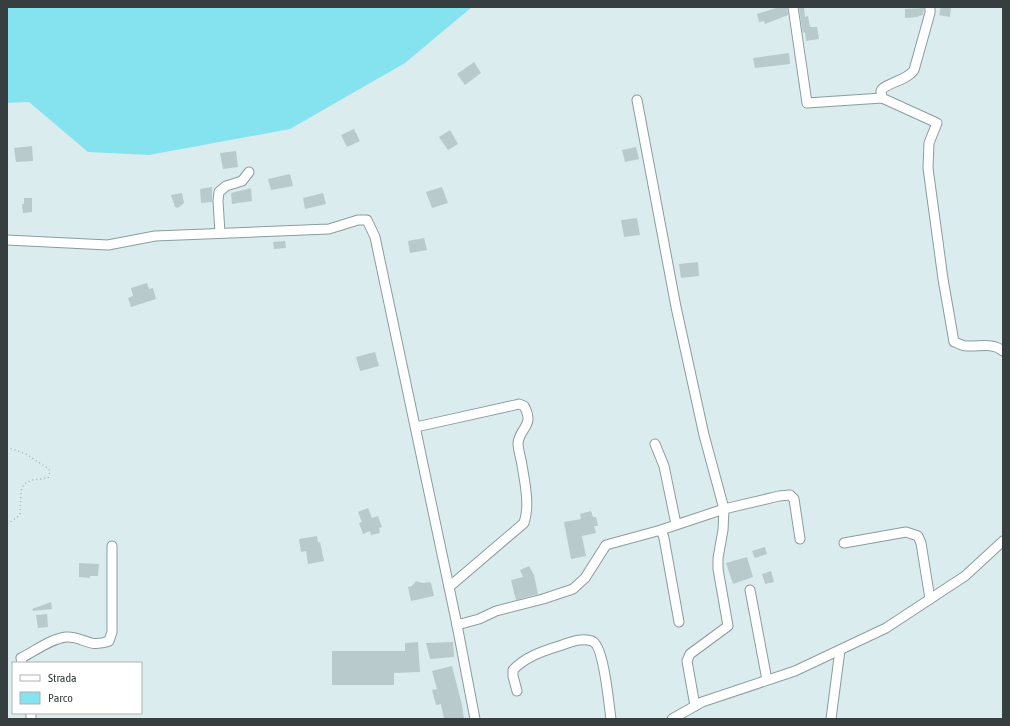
<svg xmlns="http://www.w3.org/2000/svg" width="1010" height="726" font-family="'Asap Condensed',sans-serif">
<style>
.green{fill:#85e2ef}
.building{fill:#b9cacc}
.lines{fill:none;stroke-linecap:round;stroke-linejoin:round}
.minor-casing{stroke:#8b9c9e;stroke-width:11}
.path{stroke:#a6b3b6;stroke-width:1.5;stroke-dasharray:1 3;stroke-linecap:butt}
.minor{stroke:#fff;stroke-width:9}
</style>
<rect width="100%" height="100%" fill="#dbecef"/>
<!-- green -->
<polygon class="green" points="7,7 472,7 405,63 290,129 149,155 88,152 29,102 7,103"/>
<!-- building -->
<g class="building">
<polygon points="779,7 787,7 788,15 765,24 764,21 759,22 757,14"/>
<polygon points="804,7 805,17 808,16 810,27 817,27 819,39 806,41 805,32 803,33 799,8"/>
<polygon points="941,7 951,8 950,17 939,15"/>
<polygon points="924,8 923,15 918,16 918,17 905,18 905,9"/>
<polygon points="789,53 790,64 755,68 753,58"/>
<polygon points="474,62 481,73 465,85 457,74"/>
<polygon points="354,129 360,141 347,147 341,135"/>
<polygon points="450,130 458,144 448,150 439,137"/>
<polygon points="32,146 33,161 16,162 14,148"/>
<polygon points="636,147 639,159 625,162 622,150"/>
<polygon points="236,151 238,167 223,169 220,153"/>
<polygon points="290,174 293,186 271,190 268,179"/>
<polygon points="212,187 212,202 201,203 200,189"/>
<polygon points="442,187 448,203 432,208 426,192"/>
<polygon points="251,188 252,201 232,204 231,193"/>
<polygon points="182,193 184,203 178,208 175,207 171,195"/>
<polygon points="323,193 326,204 305,209 303,198"/>
<polygon points="24,198 32,198 32,212 23,213 22,204 24,204"/>
<polygon points="637,218 640,235 624,237 621,220"/>
<polygon points="424,238 427,250 410,253 408,241"/>
<polygon points="285,241 286,248 274,249 273,242"/>
<polygon points="698,262 699,276 681,278 679,264"/>
<polygon points="147,283 149,289 153,288 156,299 131,307 128,298 133,296 131,288"/>
<polygon points="375,352 379,366 360,371 356,357"/>
<polygon points="368,508 372,518 378,516 382,527 379,528 380,533 371,535 370,531 363,534 359,523 362,522 358,512"/>
<polygon points="591,511 593,517 596,517 598,526 594,526 596,533 582,536 586,556 571,559 564,522 581,519 580,514"/>
<polygon points="317,536 318,543 320,542 324,561 308,564 306,551 301,552 299,539"/>
<polygon points="765,547 767,554 755,558 752,551"/>
<polygon points="747,557 753,577 733,584 726,563"/>
<polygon points="79,563 99,564 98,576 90,576 90,578 79,577"/>
<polygon points="529,566 534,575 538,594 516,600 511,580 523,577 520,570"/>
<polygon points="771,571 774,582 765,584 762,574"/>
<polygon points="416,581 423,583 430,582 430,583 431,583 434,596 411,601 408,587 412,586"/>
<polygon points="51,602 52,609 33,611 32,609"/>
<polygon points="47,614 48,627 38,628 36,615"/>
<polygon points="418,642 420,672 394,673 394,685 332,685 332,651 405,651 405,643"/>
<polygon points="453,642 454,657 430,659 426,643"/>
<polygon points="452,666 462,705 464,719 444,719 441,704 436,705 432,690 437,689 432,671"/>
</g>
<g class="lines">
<defs>
<g id="minor">
<path d="M 793,7 L 807,103 L 882,98 L 937,123 L 929,143 L 928,168 L 943,279 L 954,342 C 958,343 962,346 966,346 C 979,347 992,342 1003,351"/>
<path d="M 882,98 C 882,96 881,93 881,91 C 883,84 908,80 914,70 L 930,13 L 930,7"/>
<polyline points="637,100 676,307 704,435 724,509 723,530 718,558 718,569 728,626 690,654 687,661 695,706"/>
<polyline points="220,233 218,201 219,192 226,186 242,181 249,172"/>
<polyline points="7,240 108,245 155,236 329,229 358,220 367,220 375,237 457,625 475,719"/>
<path d="M 416,427 L 515,405 L 519,404 L 524,406 C 535,426 520,427 518,443 C 518,450 521,458 522,465 C 525,484 530,505 524,523 L 449,587"/>
<polyline points="655,444 664,466 676,524"/>
<polyline points="661,530 664,538 679,622"/>
<polyline points="844,543 906,532 918,536 921,543 930,599"/>
<polyline points="750,590 767,680"/>
<polyline points="457,625 479,619 496,611 543,599 573,589 585,578 606,545 661,530 724,509 779,496 790,495 794,499 800,539"/>
<path d="M 22,663 L 21,658 C 35,651 50,639 66,637 C 84,636 88,649 109,641 L 112,632 L 112,546"/>
<path d="M 517,691 L 513,676 L 513,670 C 525,657 543,651 559,646 C 569,643 581,637 592,641 C 604,645 609,706 611,719"/>
<polyline points="31,719 31,713"/>
<polyline points="672,719 702,702 795,671 886,628 965,576 1003,541"/>
<polyline points="831,719 840,650"/>
</g>
</defs>
<!-- minor casing -->
<use href="#minor" class="minor-casing"/>
<!-- path -->
<polyline class="path" points="7,447 26,454 49,469 50,472 48,478 32,480 24,484 21,491 20,514 16,518 7,524"/>
<!-- minor -->
<use href="#minor" class="minor"/>
</g>
<!-- border -->
<rect width="1010" height="726" fill="none" stroke="#373e3f" stroke-width="16"/>
<!-- legend -->
<rect x="12" y="662" width="130" height="52" fill="#ffffff" stroke="#afb2b2"/>
<rect x="20" y="675" width="20" height="6" fill="#ffffff" stroke="#afb2b2"/>
<text x="48" y="682" font-size="12" fill="#373e3f">Strada</text>
<rect x="20" y="692" width="20" height="12" fill="#85e2ef" stroke="#afb2b2"/>
<text x="48" y="702" font-size="12" fill="#373e3f">Parco</text>
</svg>
